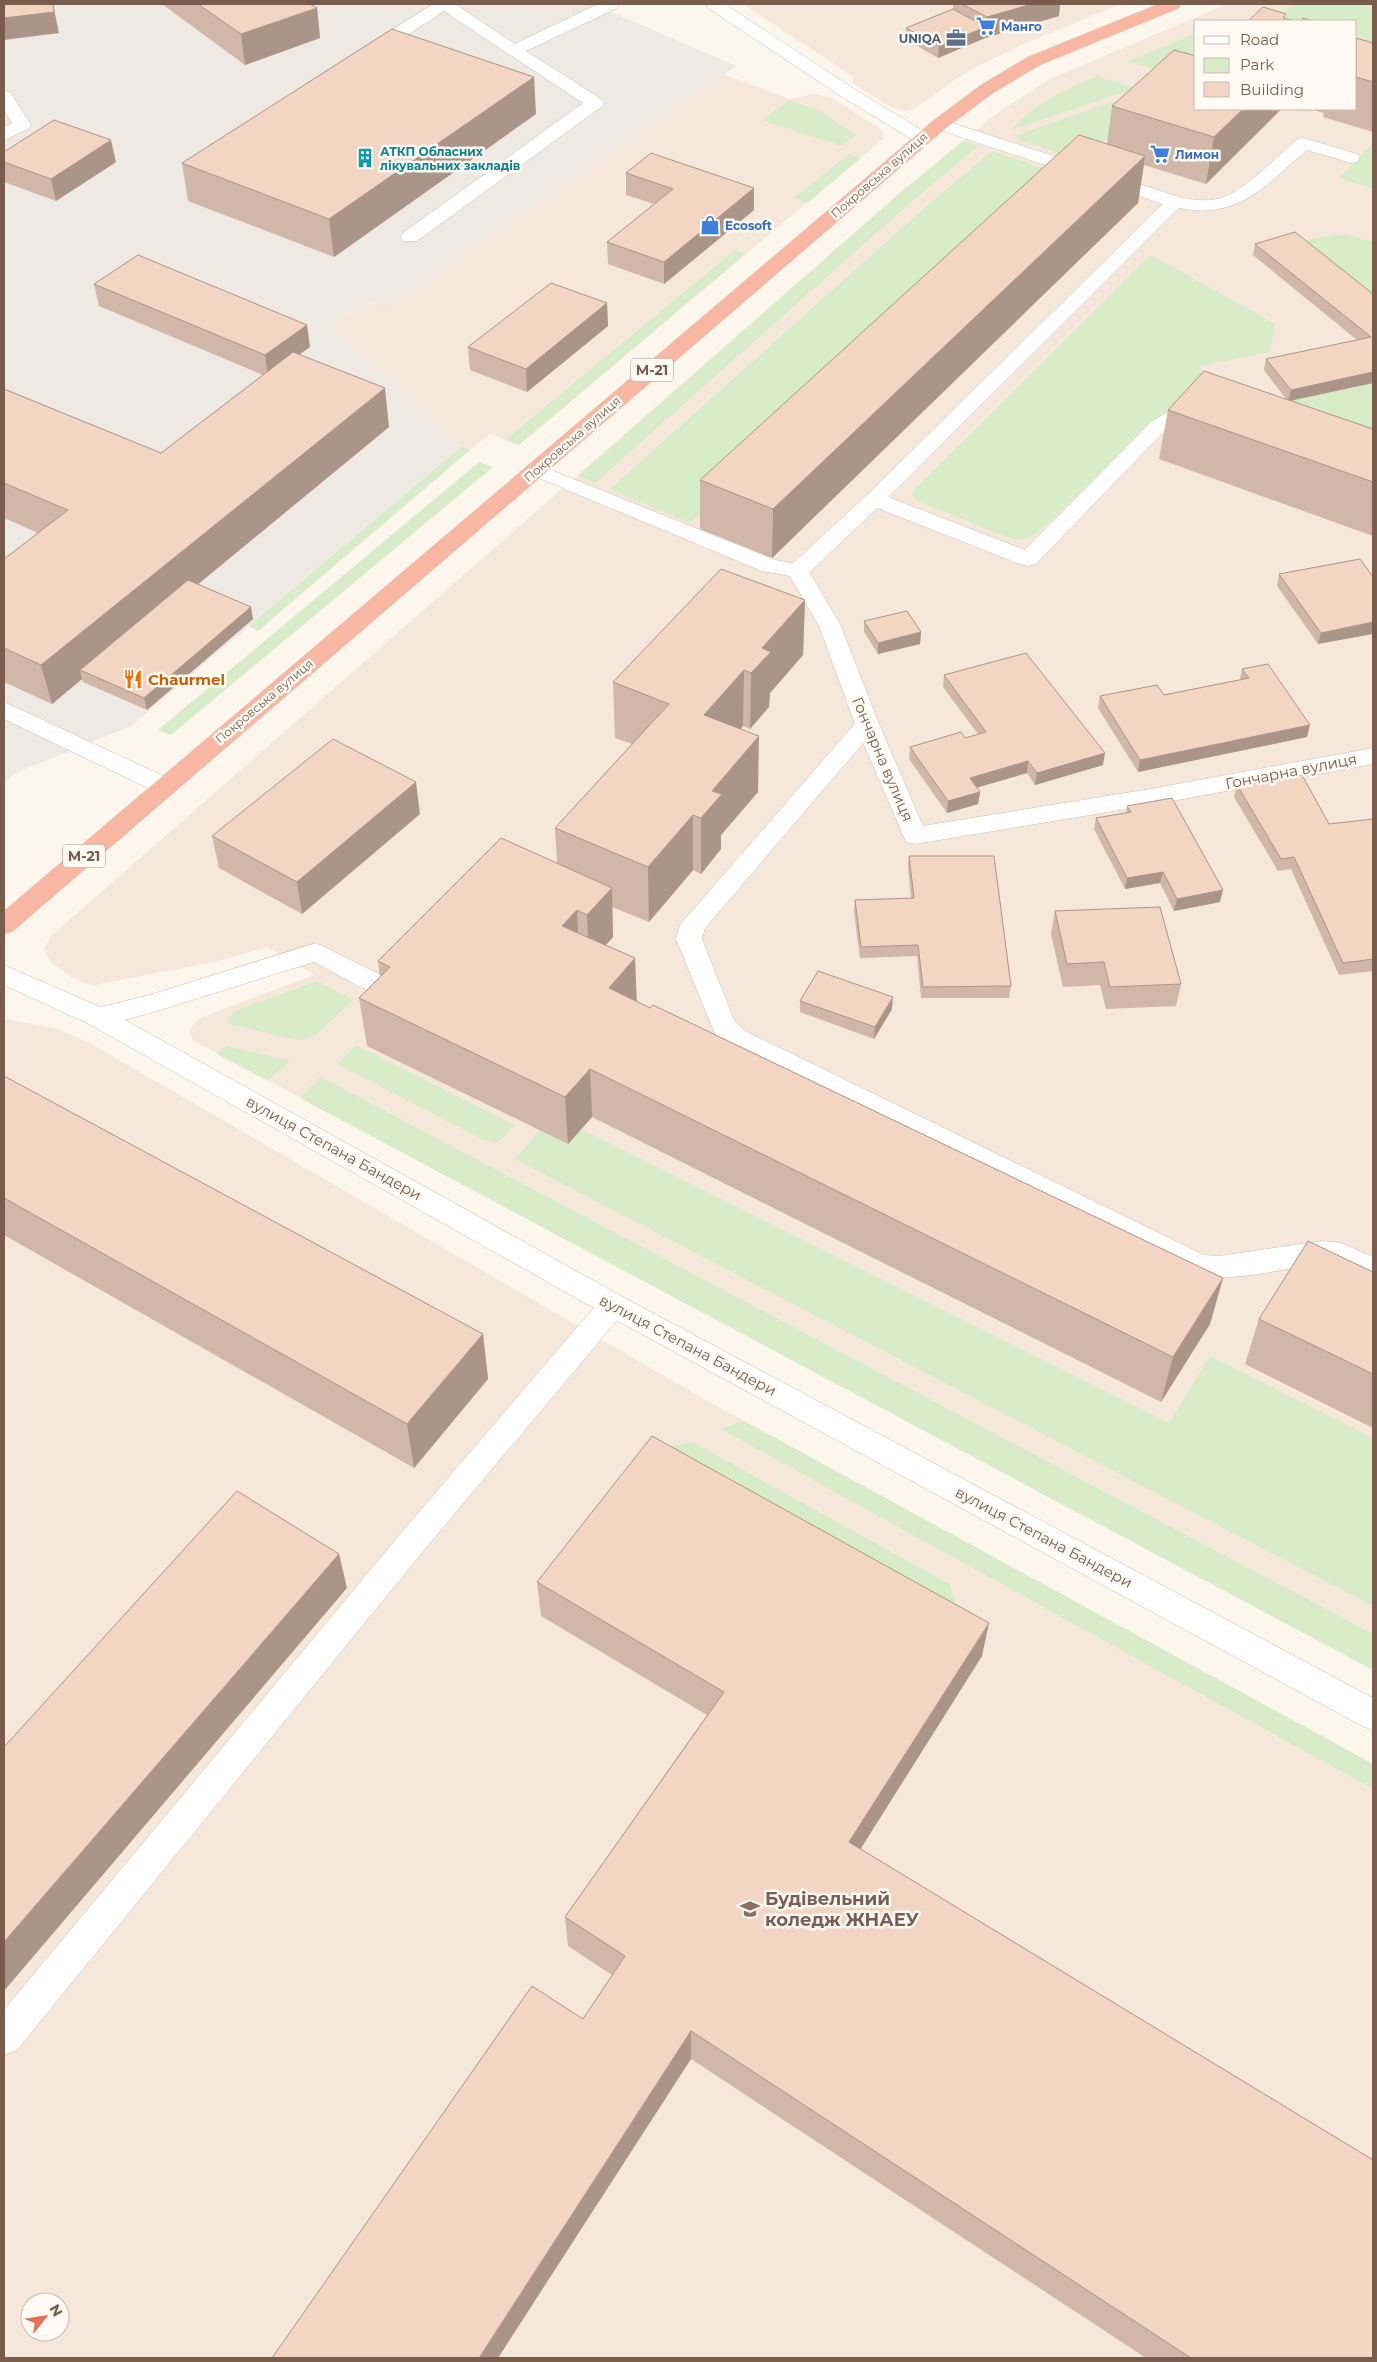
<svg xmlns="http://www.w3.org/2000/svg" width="1377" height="2362" font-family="Montserrat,sans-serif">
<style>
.residential{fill:#f5e8da;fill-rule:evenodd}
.industrial{fill:#efe9e4}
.green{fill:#d8ecc9}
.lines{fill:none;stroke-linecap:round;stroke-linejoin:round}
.lane-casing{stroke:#d1beb0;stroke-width:1}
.street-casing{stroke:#d1beb0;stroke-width:1}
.highway-casing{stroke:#dad1cd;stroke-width:1}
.lane{fill:#fff;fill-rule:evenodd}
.street{fill:#fff;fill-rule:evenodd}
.highway{fill:#f7b7a3;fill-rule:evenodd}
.wall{fill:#d1b7a8}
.shaded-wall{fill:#aa9588}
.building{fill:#f3d5c3;stroke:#aa9588}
.labels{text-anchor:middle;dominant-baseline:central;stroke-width:5;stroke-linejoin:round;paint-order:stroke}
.far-shop-label{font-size:12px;font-weight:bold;fill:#366cbe;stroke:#fffaf3;text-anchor:start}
.far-service-label{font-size:12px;font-weight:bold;fill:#4e5e75;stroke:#fffaf3;text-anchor:end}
.far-culture-label{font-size:12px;font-weight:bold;fill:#0d838f;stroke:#fffaf3;text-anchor:start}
.far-street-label{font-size:12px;fill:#7a5c4d;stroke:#fffaf3}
.shield{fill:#fffaf3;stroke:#a28b7f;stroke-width:1}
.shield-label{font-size:14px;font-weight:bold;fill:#7a5c4d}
.food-label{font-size:15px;font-weight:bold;fill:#c56008;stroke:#fffaf3;text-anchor:start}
.street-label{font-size:15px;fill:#7a5c4d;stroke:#fffaf3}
.near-education-label{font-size:18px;font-weight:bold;fill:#785e54;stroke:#fffaf3;text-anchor:start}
</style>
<rect width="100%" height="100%" fill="#fdf6ec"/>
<!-- residential -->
<g class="residential">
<polygon points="743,4 1121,4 1023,44 978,66 956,79 914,109 905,111 891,107 852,83 854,77"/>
<path d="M 1227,4 L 1373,4 L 1373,1670 L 194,1041 L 190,1036 L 190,1029 L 199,1018 L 314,975 L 267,947 L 218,961 L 95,985 L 83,983 L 73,978 L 50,962 L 44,949 L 51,936 L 900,193 L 1001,110 L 1050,79 ZM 1196,21 L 1356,21 L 1356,109 L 1196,109 Z"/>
<polygon points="723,74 790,99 813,94 832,98 879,128 884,134 884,138 519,445 490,434 470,450 456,443 329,325 364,303 390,305"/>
<path d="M 4,1019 L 55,1028 L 88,1042 L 704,1399 L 1373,1764 L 1373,2358 L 4,2358 ZM 30,2302 L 60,2302 L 60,2332 L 30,2332 Z"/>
</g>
<!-- industrial -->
<polygon class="industrial" points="4,4 593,4 736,66 390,305 364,303 330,324 456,443 462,446 131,726 18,772 4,783"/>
<!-- green -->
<g class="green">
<polygon points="1293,4 1373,4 1373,61 1356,54 1356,21 1271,21"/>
<polygon points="1196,33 1196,69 1183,80 1129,61"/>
<path d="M 1097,76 L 1136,88 L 1011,130 C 1037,101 1063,91 1097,76 Z"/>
<polygon points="1141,92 1156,95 1082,161 1020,140 1014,136"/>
<polygon points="790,100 822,112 856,135 842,146 762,120"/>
<polygon points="963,141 978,146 909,204 595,483 578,476 900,193"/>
<polygon points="1373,143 1373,189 1339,178"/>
<polygon points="992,151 1069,177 690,523 610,489 922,210"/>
<polygon points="849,154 861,158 807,203 794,198"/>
<polygon points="1333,235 1348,235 1373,242 1373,308 1292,243"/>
<polygon points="735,250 745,254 519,445 505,440"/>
<path d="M 1151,255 L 1275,324 L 1270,352 L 1199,366 L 1221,401 L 1155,420 L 1049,523 C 1031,538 1024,544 1001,535 L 916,500 L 912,495 L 914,490 Z"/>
<polygon points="1373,383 1373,441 1288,401"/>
<polygon points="462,446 470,450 258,631 249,626"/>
<polygon points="479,462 493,467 171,735 158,730"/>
<polygon points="317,981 353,1000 317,1034 305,1039 297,1040 229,1024 228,1019 236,1011"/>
<polygon points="356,1045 514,1125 514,1126 497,1143 482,1139 337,1064"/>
<polygon points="226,1046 227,1046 290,1061 268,1081 217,1054"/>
<polygon points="321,1077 1373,1634 1373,1670 300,1098"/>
<polygon points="553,1115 1169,1423 1210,1356 1373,1438 1373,1606 515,1159"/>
<polygon points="744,1421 1373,1764 1373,1789 721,1429"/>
<polygon points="693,1442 949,1584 962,1618 658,1448"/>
</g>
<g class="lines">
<defs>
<g id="lane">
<polygon points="433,4 455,4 515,44 598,4 619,4 617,8 526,51 601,99 604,103 601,107 417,241 403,241 401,237 403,233 583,103 444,11 375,56 363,56 360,52 363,48"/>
<polygon points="4,91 10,92 31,125 28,129 4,140 4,128 12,123 4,110"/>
<path d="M 940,119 L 1179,197 C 1192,200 1208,202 1221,198 C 1243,192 1279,155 1298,139 L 1304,138 L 1357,154 L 1360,158 L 1357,162 L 1351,163 L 1307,150 C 1264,186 1240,220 1179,208 L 888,497 L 1025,550 L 1152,421 C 1167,412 1191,401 1209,406 L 1212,410 L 1209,414 L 1181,421 L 1166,429 L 1036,564 L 1028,566 L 1020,564 L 877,508 L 806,576 L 798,578 L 790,576 L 787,571 L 790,566 L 867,495 L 1163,204 L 934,128 L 931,124 L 934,120 Z"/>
<polygon points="4,702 172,780 176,786 172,792 164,794 156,792 4,719"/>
<path d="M 867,716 L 875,719 L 879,724 L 875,729 L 705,928 L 702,939 L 735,1022 L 745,1031 L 1204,1255 L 1219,1256 L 1322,1241 L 1341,1243 L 1373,1257 L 1373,1281 L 1337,1265 L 1322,1263 C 1286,1268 1223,1285 1190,1274 L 727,1045 L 715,1034 L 676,939 L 680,925 L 859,719 Z"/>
<polygon points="316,943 395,982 399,989 395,996 386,998 377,996 314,962 154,1012 98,1027 89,1024 85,1017 89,1010 153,994"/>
<polygon points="613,1293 623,1297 627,1305 623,1313 424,1550 17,2050 4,2055 4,2010 402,1532 603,1297"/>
</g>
<g id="street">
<polygon points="706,4 725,4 851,87 928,134 931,138 928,142 916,142 839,95 708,8"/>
<polygon points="536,464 775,560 806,566 841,626 879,724 923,826 1156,788 1373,748 1373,764 1156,804 915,844 906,842 855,724 819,626 790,576 762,571 529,474 526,470 529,466"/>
<polygon points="4,965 107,1010 623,1297 1373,1698 1373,1730 1362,1726 603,1313 89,1024 4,985"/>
</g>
<polygon id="highway" points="1159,4 1181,4 1179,8 1040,65 993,93 946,128 13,931 4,934 4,911 934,120 981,85 1028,57"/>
</defs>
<!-- lane casing -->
<use href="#lane" class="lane-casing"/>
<!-- street casing -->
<use href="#street" class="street-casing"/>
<!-- highway casing -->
<use href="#highway" class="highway-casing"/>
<!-- lane -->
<use href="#lane" class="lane"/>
<!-- street -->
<use href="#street" class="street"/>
<!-- highway -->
<use href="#highway" class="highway"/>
</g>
<!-- wall -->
<g class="wall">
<polygon points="162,4 310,4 317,8 320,38 245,65"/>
<polygon points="953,4 1060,4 1059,16 985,38 938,58 905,39 906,28 953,9"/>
<polygon points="1356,38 1373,43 1373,132 1323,117 1324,113 1310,109 1356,109"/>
<polygon points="1112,106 1281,110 1206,184 1144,165 1138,203 772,558 700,529 700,480 1107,144"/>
<polygon points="536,114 334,257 188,201 182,163"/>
<polygon points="4,152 116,162 56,201 4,182"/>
<polygon points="626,173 754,210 664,284 608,264 607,242 654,204 626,195"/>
<polygon points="1255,244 1373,294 1373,383 1291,401 1373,429 1373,536 1159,459 1168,410 1286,399 1264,370 1266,359 1357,340 1253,255"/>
<polygon points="94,284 310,347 299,355 389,427 198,584 253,619 147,710 83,682 82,679 52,704 4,682 4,559 38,533 4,518 4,389 161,453 263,375 99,306"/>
<polygon points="607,303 608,326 527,392 470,370 468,347"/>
<polygon points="1360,559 1318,644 1277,586 1279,574"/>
<polygon points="805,600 803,655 770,693 769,707 750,729 743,726 740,729 758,792 721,835 721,849 701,874 693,870 649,922 612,907 613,937 606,945 635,958 636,1001 1223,1278 1210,1324 1161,1402 592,1117 568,1144 367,1046 359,998 380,977 378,961 557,863 555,828 632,744 615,738 613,682"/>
<polygon points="864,621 921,632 920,644 878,654 864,632"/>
<polygon points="1242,669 1307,737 1138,772 1098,708 1100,696 1164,695 1240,680"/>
<polygon points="944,675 1103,765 1035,785 1027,773 976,787 980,792 978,804 947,813 909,759 910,747 965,738 978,734 943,687"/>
<polygon points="1237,785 1329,824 1373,819 1373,971 1339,975 1291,869 1278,871 1234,797"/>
<polygon points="1127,806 1220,902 1174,911 1160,883 1125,889 1094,829 1096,818 1126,813"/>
<polygon points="420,814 302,914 219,868 212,836"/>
<polygon points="909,856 1011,986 1009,998 921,998 917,956 860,958 854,912 855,900 911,898 908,868"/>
<polygon points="1055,911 1181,984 1176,1006 1106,1009 1100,985 1063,987 1051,934"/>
<polygon points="800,1001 892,1009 874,1039 800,1012"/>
<polygon points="4,1076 483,1334 488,1379 414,1468 4,1235"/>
<polygon points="1373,1272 1373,1428 1245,1364 1259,1319"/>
<polygon points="537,1582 982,1656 861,1848 1373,2358 1146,2358 691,2059 583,2019 612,1975 568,1946 565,1917 707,1715 541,1616"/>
</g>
<!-- shaded-wall -->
<g class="shaded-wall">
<polygon points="53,4 59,33 4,40 4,18"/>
<polygon points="1032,4 1060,4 1059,16 985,38 987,17"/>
<polygon points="317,8 320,38 245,65 241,34"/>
<polygon points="986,27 985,38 938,58 939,46"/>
<polygon points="534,77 536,114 334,257 329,219"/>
<polygon points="1243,109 1281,109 1206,184 1214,137"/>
<polygon points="111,140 116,162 56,201 51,179"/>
<polygon points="1145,156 1138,203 772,558 773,509"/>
<polygon points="754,188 754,210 664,284 664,262"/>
<polygon points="607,303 608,326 527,392 526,369"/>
<polygon points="307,325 310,347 268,377 265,355"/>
<polygon points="1373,372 1373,383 1288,401 1291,390"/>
<polygon points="385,388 389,427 89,674 80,670 82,679 52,704 41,665"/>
<polygon points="805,600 803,655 770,693 769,707 750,729 751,673 762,648"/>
<polygon points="251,607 253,619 147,710 144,698"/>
<polygon points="1373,622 1373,634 1318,644 1321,633"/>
<polygon points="921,632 920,644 878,654 878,643"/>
<polygon points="744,670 743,726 704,770 704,715"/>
<polygon points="1310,725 1307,737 1138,772 1140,760"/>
<polygon points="759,736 758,792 721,835 721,849 701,874 701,818 712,791"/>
<polygon points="1105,753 1103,765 1035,785 1037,773"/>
<polygon points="1028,761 1027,773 969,790 970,778"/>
<polygon points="416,782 420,814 302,914 297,882"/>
<polygon points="980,792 978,804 947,813 948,801"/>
<polygon points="693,815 693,870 649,922 648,867"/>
<polygon points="1163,872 1160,883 1125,889 1127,878"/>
<polygon points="612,888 613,937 589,963 587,915"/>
<polygon points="1223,890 1220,902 1174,911 1177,899"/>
<polygon points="577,910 579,959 562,926"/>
<polygon points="635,958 637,1007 609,988"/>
<polygon points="893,997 892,1009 874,1039 875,1027"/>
<polygon points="590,1069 592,1117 568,1144 565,1097"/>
<polygon points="1223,1278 1210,1324 1161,1402 1173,1357"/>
<polygon points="483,1334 488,1379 414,1468 407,1424"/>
<polygon points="339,1554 347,1588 4,1991 4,1942"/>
<polygon points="989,1623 982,1656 846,1872 849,1842"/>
<polygon points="691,2031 691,2059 498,2358 479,2358"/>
</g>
<!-- building -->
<g class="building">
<polygon points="4,4 53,4 54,12 4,18"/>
<polygon points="198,4 310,4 317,8 241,34"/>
<polygon points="962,4 1032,4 987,17"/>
<polygon points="1263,7 1286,14 1283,18 1295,21 1248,21"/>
<polygon points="953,9 986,27 939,46 906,28"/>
<polygon points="1303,18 1313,21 1301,21"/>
<polygon points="392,29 534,77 329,219 182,163"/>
<polygon points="1356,38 1373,43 1373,82 1356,77"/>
<polygon points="1174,50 1196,56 1196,109 1243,109 1214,137 1112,106"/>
<polygon points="54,120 111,140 51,179 4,162 4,152"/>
<polygon points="1079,135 1145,156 773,509 700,480"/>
<polygon points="651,153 754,188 664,262 607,242 673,189 626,173"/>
<polygon points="1295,232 1373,294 1373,372 1291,390 1266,359 1371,337 1255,244"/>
<polygon points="138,255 307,325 265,355 94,284"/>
<polygon points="551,283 607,303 526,369 468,347"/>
<polygon points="293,352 385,388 41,665 4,648 4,559 68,510 4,483 4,389 161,453"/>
<polygon points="1204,371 1373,429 1373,482 1168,410"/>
<polygon points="1360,559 1373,577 1373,622 1321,633 1279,574"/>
<polygon points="721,569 805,600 762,648 771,652 751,673 744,670 704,715 759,736 712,791 722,794 701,818 693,815 648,867 555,828 669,704 613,682"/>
<polygon points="188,580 251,607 144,698 80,670"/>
<polygon points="907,611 921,632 878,643 864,621"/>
<polygon points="1026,653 1105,753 1037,773 1028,761 970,778 980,792 948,801 910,747 961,732 965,738 986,732 944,675"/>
<polygon points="1268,664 1310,725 1140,760 1100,696 1157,685 1164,695 1249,678 1242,669"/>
<polygon points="333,739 416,782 297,882 212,836"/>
<polygon points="1302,775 1329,824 1373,819 1373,959 1343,963 1294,857 1281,859 1237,785"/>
<polygon points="1172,798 1223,890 1177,899 1163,872 1127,878 1096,818 1131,812 1127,806"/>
<polygon points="501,838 612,888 587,915 577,910 562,926 635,958 609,988 650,1008 653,1005 1223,1278 1173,1357 590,1069 565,1097 359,998 390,967 378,961"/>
<polygon points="909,856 994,856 1011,986 923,987 918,945 861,947 855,900 914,898"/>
<polygon points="1160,907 1181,984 1110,987 1104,962 1067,964 1055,911"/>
<polygon points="818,971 893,997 875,1027 800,1001"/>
<polygon points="4,1076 483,1334 407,1424 4,1198"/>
<polygon points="1308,1241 1373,1272 1373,1374 1259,1319"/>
<polygon points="652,1436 989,1623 849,1842 1373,2160 1373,2358 1191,2358 691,2031 479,2358 272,2358 532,1986 583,2019 625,1956 565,1917 724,1692 537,1582"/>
<polygon points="237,1491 339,1554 4,1942 4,1747"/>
</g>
<!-- icons -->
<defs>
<symbol id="supermarket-bare" viewBox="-9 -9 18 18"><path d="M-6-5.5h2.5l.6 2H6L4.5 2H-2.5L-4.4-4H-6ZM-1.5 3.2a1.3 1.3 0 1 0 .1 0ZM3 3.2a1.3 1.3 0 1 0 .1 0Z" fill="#3f7fe0" stroke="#fffaf3" stroke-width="2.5" paint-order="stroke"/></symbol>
<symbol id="office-bare" viewBox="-9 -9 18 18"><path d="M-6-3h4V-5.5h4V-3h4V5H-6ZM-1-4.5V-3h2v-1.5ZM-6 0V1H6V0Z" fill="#5c6f8a" stroke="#fffaf3" stroke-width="2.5" paint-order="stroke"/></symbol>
<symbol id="building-bare" viewBox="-9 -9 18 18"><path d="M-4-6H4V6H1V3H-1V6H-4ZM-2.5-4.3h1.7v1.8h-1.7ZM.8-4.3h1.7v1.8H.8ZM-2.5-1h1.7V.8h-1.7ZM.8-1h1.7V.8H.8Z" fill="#0f9aa8" stroke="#fffaf3" stroke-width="2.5" paint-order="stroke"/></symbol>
<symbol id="shop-bare" viewBox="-9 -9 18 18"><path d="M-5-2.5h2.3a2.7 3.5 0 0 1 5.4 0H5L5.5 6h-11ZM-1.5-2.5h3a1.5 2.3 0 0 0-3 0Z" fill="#3f7fe0" stroke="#fffaf3" stroke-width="2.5" paint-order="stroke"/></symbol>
<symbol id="restaurant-bare" viewBox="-9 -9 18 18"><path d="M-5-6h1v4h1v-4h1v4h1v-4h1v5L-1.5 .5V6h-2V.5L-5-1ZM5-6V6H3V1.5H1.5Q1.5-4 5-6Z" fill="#e8710a" stroke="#fffaf3" stroke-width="2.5" paint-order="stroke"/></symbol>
<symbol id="university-bare" viewBox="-9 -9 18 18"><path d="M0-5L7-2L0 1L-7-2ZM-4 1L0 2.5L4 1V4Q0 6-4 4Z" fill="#8d6e63" stroke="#fffaf3" stroke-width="2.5" paint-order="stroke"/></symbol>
</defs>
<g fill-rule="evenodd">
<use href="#supermarket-bare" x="972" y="12" width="28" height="28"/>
<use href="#office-bare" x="942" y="24" width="28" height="28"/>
<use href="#supermarket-bare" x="1146" y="140" width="28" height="28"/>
<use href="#building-bare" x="351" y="144" width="28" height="28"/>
<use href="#shop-bare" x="696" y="211" width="28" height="28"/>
<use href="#restaurant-bare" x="119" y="665" width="28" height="28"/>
<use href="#university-bare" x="736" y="1895" width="28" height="28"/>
</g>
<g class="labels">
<!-- far-shop labels -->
<g class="far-shop-label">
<text x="1001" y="26">Манго</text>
<text x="1175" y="154">Лимон</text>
<text x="725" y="225">Ecosoft</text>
</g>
<!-- far-service labels -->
<g class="far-service-label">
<text x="941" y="38">UNIQA</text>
</g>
<!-- far-culture labels -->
<g class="far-culture-label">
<text x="380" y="151">АТКП Обласних<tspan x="380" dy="14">лікувальних закладів</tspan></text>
</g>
<!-- far-street labels -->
<g class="far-street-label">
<text transform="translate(879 175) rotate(-41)">Покровська вулиця</text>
<text transform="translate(572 439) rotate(-41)">Покровська вулиця</text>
<text transform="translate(264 701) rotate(-40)">Покровська вулиця</text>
</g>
<!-- shield labels -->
<g class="shield">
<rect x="631" y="358.5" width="42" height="23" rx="4"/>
<rect x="63" y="844.5" width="42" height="23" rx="4"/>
</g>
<g class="shield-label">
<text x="652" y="370">М-21</text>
<text x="84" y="856">М-21</text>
</g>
<!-- food labels -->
<g class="food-label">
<text x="148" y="679">Chaurmel</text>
</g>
<!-- street labels -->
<g class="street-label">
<text transform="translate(883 759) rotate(67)">Гончарна вулиця</text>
<text transform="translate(1291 771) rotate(-11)">Гончарна вулиця</text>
<text transform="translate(334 1148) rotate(29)">вулиця Степана Бандери</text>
<text transform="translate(688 1345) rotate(28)">вулиця Степана Бандери</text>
<text transform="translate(1044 1537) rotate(28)">вулиця Степана Бандери</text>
</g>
<!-- near-education labels -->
<g class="near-education-label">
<text x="765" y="1899">Будівельний<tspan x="765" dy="21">коледж ЖНАЕУ</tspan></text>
</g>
</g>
<!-- border -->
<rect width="1377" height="2362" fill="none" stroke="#7a5c4d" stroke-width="10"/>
<!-- legend -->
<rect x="1194" y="20" width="162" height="90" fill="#fffaf3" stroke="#cabbb1"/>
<rect x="1204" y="36" width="25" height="8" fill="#ffffff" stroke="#cabbb1"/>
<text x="1240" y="45" font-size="15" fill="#7a5c4d">Road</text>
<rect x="1204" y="58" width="25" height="15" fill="#d8ecc9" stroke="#cabbb1"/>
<text x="1240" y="70" font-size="15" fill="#7a5c4d">Park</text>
<rect x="1204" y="82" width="25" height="15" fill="#f3d5c3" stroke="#cabbb1"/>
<text x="1240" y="95" font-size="15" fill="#7a5c4d">Building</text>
<!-- north arrow -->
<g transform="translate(45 2317) rotate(60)"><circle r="24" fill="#fffaf3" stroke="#cabbb1"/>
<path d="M0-4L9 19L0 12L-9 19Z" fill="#e76f51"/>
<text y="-8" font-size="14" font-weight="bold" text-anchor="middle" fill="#7a5c4d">N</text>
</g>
</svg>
